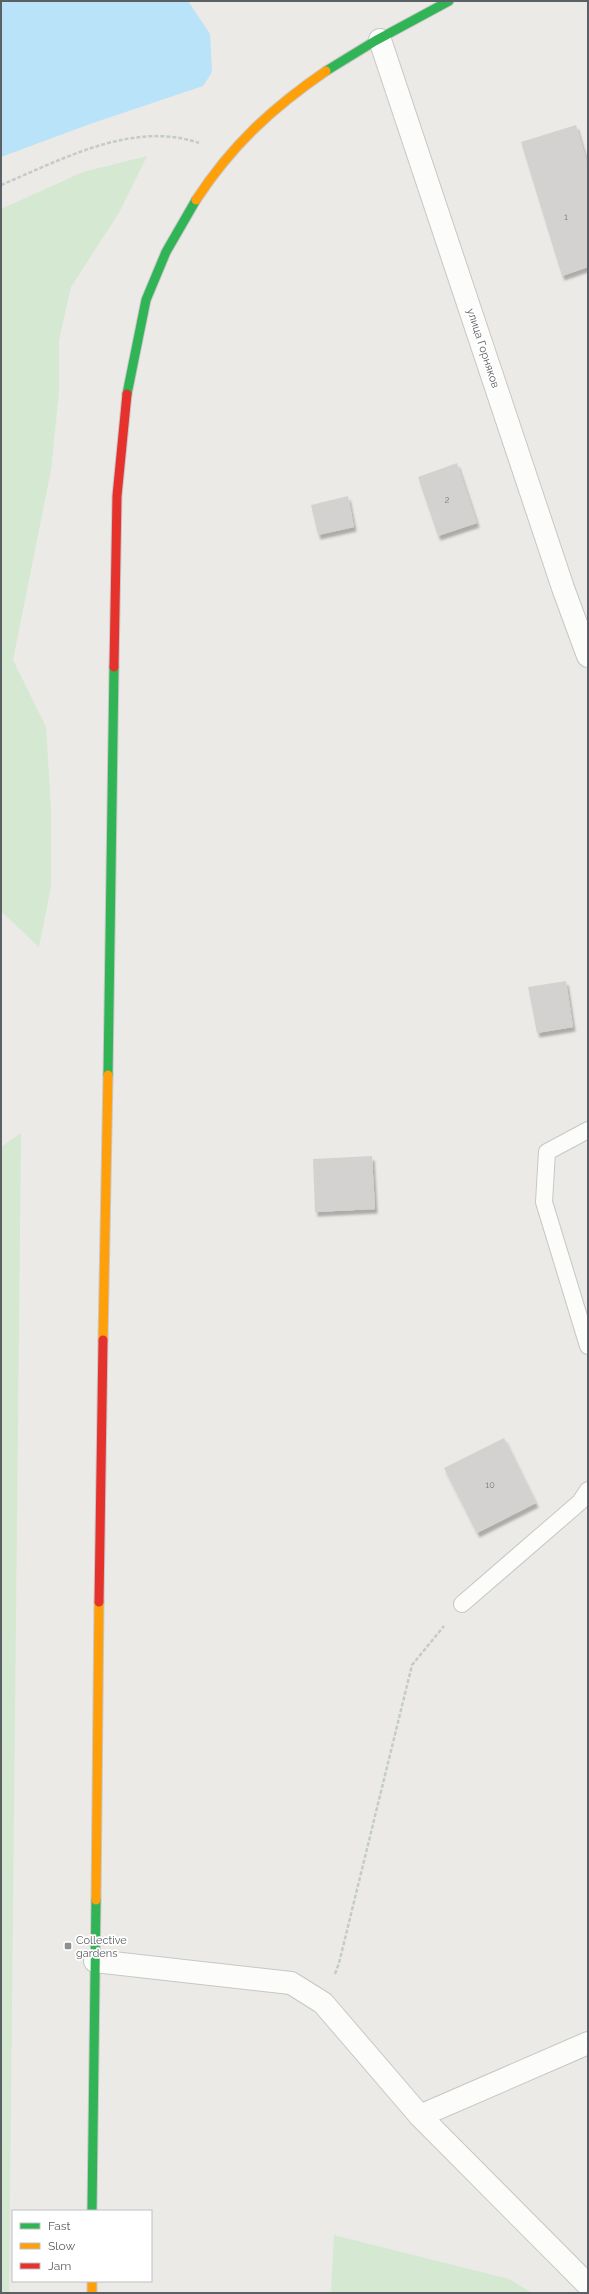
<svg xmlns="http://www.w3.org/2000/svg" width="589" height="2294" font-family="Raleway,sans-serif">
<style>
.green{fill:#d5e8d1}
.water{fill:#b8e3f8}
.building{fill:#d3d2d0;filter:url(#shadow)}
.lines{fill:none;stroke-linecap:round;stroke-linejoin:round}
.lane-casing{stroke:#c7c7c7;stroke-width:18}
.street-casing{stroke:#c7c7c7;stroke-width:24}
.fast-casing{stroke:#c8c8c8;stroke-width:11}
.slow-casing{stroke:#c8c8c8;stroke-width:11}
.jam-casing{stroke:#c8c8c8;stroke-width:11}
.path{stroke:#c5ccc8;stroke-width:2.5;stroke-dasharray:4 2;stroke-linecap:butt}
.lane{stroke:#fcfcfb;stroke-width:16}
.street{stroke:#fcfcfb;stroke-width:22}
.fast{stroke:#30b455;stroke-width:9}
.slow{stroke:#ff9f0a;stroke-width:9}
.jam{stroke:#e5322d;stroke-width:9}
.poi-dot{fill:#8d9092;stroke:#fff;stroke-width:1.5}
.labels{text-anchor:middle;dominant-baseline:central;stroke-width:3.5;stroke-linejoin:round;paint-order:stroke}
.number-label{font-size:9px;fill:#7a7e80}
.street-label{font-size:11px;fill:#5b6064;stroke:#fff}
.poi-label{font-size:11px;fill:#5b6064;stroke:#fff;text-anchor:start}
</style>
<defs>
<filter id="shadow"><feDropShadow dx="2.5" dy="4.5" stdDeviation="1" flood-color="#0004"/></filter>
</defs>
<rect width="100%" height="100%" fill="#ebeae6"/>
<!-- green -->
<g class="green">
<polygon points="147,156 120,211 71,287 59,340 59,391 51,470 13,660 46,727 51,808 51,887 39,947 1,911 1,209 83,172"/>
<polygon points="21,1133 9,2293 1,2293 1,1147"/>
<polygon points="334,2235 509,2279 532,2293 331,2293"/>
</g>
<!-- water -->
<polygon class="water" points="1,1 188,1 210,34 212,72 203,86 90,124 1,157"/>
<!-- building -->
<g class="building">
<polygon points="576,125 588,166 588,267 562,276 521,142"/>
<polygon points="457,463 477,523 438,536 418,477"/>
<polygon points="348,496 354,527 318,535 311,505"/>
<polygon points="566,981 573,1027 537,1033 528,987"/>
<polygon points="372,1156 375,1209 315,1212 313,1159"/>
<polygon points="504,1438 536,1503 477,1533 444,1468"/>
</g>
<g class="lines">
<defs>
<g id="lane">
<polyline points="588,1130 547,1152 544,1202 588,1346"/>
<polyline points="462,1604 580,1502 588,1490"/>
</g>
<g id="street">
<polyline points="380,40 563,588 588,656"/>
<polyline points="95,1961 291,1983 323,2003 420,2116 588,2043"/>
<polyline points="420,2116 588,2285"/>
</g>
<g id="fast">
<polyline points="326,71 375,41 449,1"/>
<polyline points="127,394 146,300 166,252 196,200"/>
<polyline points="108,1075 114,667"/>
<polyline points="92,2211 96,1900"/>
</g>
<g id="slow">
<path d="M 196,200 C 232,145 272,108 326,71"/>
<polyline points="103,1340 108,1075"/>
<polyline points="96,1900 99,1602"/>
<polyline points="92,2281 92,2293"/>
</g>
<g id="jam">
<polyline points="114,667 117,496 127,394"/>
<polyline points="99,1602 103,1340"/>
</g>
</defs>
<!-- lane casing -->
<use href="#lane" class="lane-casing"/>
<!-- street casing -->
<use href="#street" class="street-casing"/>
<!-- fast casing -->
<use href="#fast" class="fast-casing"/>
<!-- slow casing -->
<use href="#slow" class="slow-casing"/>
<!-- jam casing -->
<use href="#jam" class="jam-casing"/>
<!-- path -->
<g class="path">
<path d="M 1,185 C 61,160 133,120 199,143"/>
<polyline points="335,1974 339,1963 412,1665 444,1626"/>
</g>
<!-- lane -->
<use href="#lane" class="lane"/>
<!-- street -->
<use href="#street" class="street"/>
<!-- fast -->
<use href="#fast" class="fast"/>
<!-- slow -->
<use href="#slow" class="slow"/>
<!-- jam -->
<use href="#jam" class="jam"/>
</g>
<!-- markers -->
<rect class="poi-dot" x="64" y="1942" width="8" height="8" rx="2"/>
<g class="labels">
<!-- number labels -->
<g class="number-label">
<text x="566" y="217">1</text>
<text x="447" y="500">2</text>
<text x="490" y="1485">10</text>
</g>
<!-- street labels -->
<g class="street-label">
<text transform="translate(483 348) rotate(72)">улица Горняков</text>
</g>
<!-- poi labels -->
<g class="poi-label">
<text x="76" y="1940">Collective<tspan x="76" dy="13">gardens</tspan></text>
</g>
</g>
<!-- border -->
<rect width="589" height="2294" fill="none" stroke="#5b6064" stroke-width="4"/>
<!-- legend -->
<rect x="12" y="2210" width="140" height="72" fill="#ffffff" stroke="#bdbfc1"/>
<rect x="20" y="2223" width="20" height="6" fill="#30b455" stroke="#bdbfc1"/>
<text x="48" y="2230" font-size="12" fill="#5b6064">Fast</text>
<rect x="20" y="2243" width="20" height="6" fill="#ff9f0a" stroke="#bdbfc1"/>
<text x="48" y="2250" font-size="12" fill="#5b6064">Slow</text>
<rect x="20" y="2263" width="20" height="6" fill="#e5322d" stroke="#bdbfc1"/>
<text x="48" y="2270" font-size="12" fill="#5b6064">Jam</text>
</svg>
